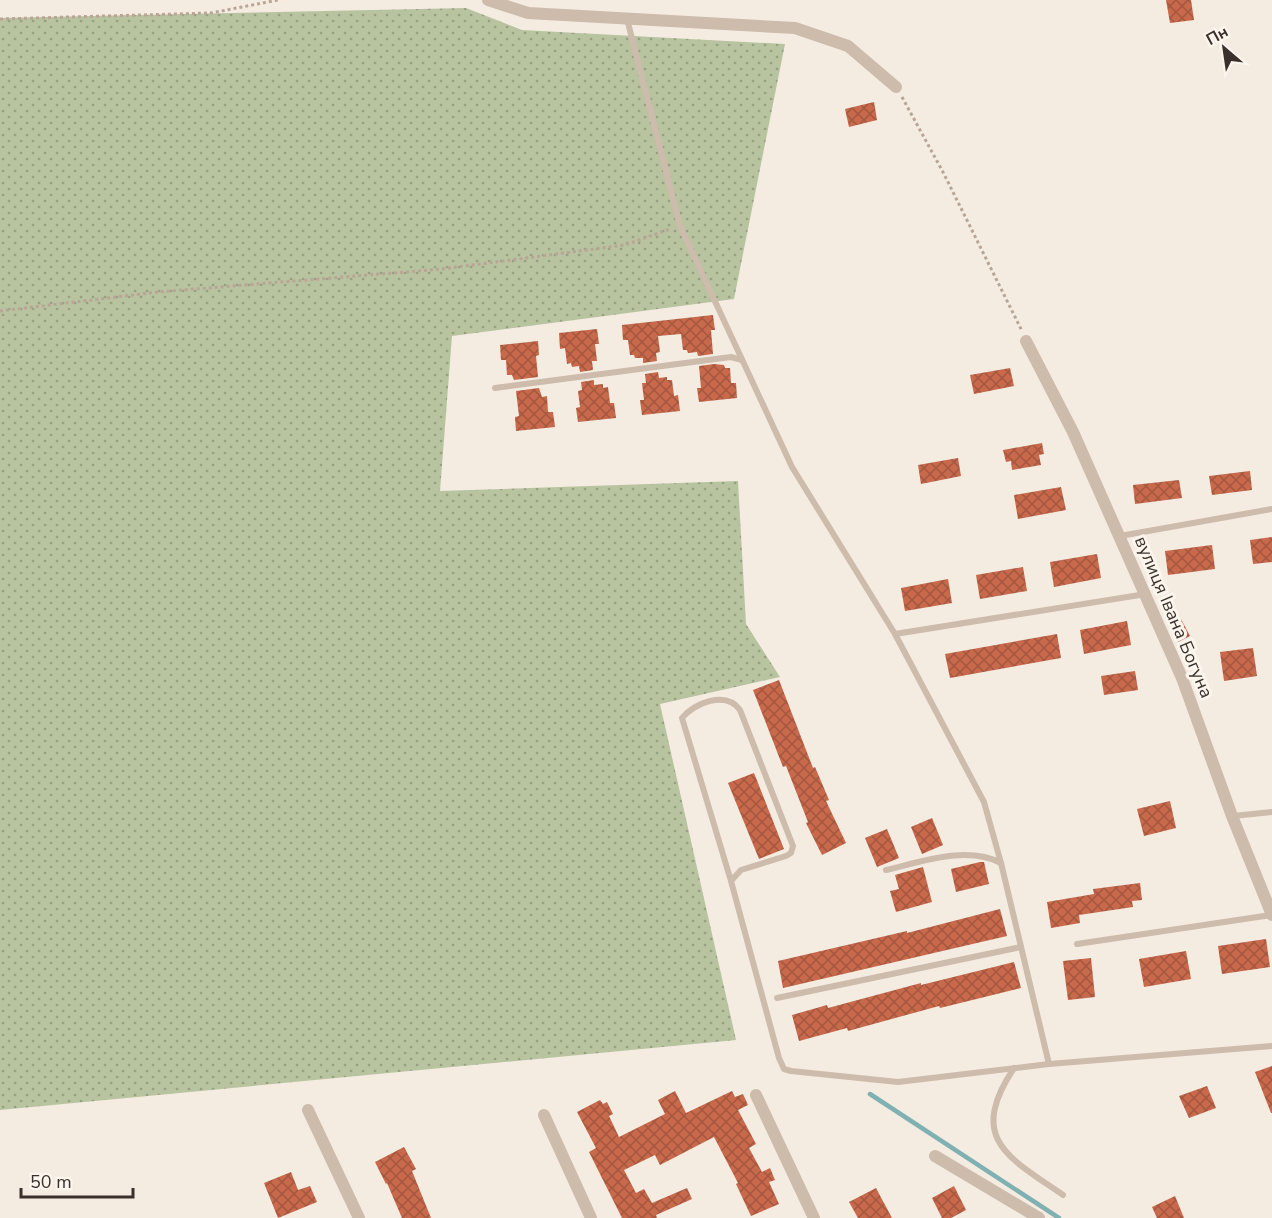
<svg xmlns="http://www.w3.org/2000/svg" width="1272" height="1218" font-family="'Nunito Sans',sans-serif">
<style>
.garden{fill:url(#garden-dots)}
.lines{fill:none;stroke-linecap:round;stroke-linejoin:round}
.stream{stroke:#7fb0b2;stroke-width:4.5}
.building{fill:url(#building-cross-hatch)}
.path{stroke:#b9a596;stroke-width:3;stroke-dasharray:3 3;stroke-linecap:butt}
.service{stroke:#cdbbac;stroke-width:6}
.minor{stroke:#cdbbac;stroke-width:12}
.labels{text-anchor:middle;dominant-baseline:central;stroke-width:6;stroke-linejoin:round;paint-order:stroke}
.street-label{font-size:18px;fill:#3b302b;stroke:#fbf5ee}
</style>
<defs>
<pattern id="garden-dots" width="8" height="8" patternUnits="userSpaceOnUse" patternTransform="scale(1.5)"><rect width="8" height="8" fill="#b8c4a0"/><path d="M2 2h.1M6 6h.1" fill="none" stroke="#97a083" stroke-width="1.8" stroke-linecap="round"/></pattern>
<pattern id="building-cross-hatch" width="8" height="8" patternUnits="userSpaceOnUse" patternTransform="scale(1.5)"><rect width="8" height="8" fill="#c8694b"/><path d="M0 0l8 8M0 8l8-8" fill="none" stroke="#a4573f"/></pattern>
</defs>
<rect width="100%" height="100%" fill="#f4ebe1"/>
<!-- garden -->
<polygon class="garden" points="466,8 522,30 785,44 734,299 452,336 440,491 738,481 746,624 780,677 660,704 736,1040 0,1110 0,18"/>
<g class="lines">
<!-- stream -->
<polyline class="stream" points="870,1094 1059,1218"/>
</g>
<!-- building -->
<g class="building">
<polygon points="1166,0 1191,0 1194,20 1170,23"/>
<polygon points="874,102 877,120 849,127 845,109"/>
<polygon points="713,315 715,330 711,330 713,354 698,356 697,352 688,353 687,350 683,350 681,334 658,336 660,352 656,353 657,361 643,363 643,358 635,358 634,355 630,355 628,340 623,340 622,325"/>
<polygon points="597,329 599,344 595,344 597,361 592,361 593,370 580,372 579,366 572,367 571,363 567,364 565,348 560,349 559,333"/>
<polygon points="538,341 539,355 536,356 538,377 514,380 512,375 507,375 506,360 501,360 500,345"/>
<polygon points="714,364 724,365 725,368 730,368 731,383 736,383 737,398 699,402 697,388 701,388 699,366"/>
<polygon points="1010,368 1014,386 974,394 970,375"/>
<polygon points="658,372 659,378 667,377 667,380 672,380 674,396 678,395 680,411 642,415 640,400 644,400 642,383 646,383 645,374"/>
<polygon points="594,380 594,385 603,384 603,388 608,387 610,403 614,403 616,418 578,422 576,408 580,407 578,391 582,390 581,382"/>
<polygon points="539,388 542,397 547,396 548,412 553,412 555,427 516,431 515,417 519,416 516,391"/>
<polygon points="1042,443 1044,454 1039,455 1041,465 1012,470 1011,461 1006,462 1003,450"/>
<polygon points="958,458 961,476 921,484 918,465"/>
<polygon points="1250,471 1252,490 1212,495 1209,476"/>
<polygon points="1179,480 1182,498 1135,504 1133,485"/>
<polygon points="1061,487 1066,510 1018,519 1014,495"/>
<polygon points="1272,537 1272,562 1253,564 1250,540"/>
<polygon points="1212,545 1215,569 1168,575 1165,551"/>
<polygon points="1097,554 1101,578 1054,587 1050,562"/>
<polygon points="1023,567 1027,591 980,599 976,575"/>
<polygon points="948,579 952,603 905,611 901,588"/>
<polygon points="1181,619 1190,636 1178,642 1169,626"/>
<polygon points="1127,621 1131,645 1084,654 1080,630"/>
<polygon points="1057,634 1061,658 950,678 945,654"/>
<polygon points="1253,648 1257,676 1224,681 1220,652"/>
<polygon points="1135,671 1138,690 1104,695 1101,676"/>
<polygon points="779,680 813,768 815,767 829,800 826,801 846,843 822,855 806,823 808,822 786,766 783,767 753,690"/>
<polygon points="754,773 784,849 759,859 728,783"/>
<polygon points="1170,801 1176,828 1144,836 1137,809"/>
<polygon points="932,818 943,845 922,854 911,827"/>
<polygon points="887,829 899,858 877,867 865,838"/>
<polygon points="980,862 984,862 989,884 956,892 951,869"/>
<polygon points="923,867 932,902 896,912 890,891 899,889 895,875"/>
<polygon points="1140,883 1142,900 1132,901 1133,907 1079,915 1080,923 1051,928 1047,902 1094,894 1093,889"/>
<polygon points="1000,909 1007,936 783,988 778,961 907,931 907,933"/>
<polygon points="1266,939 1270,967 1222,974 1218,946"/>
<polygon points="1186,951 1191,979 1144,987 1139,959"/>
<polygon points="1091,958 1095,997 1068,1000 1063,961"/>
<polygon points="1014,962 1021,988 940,1008 939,1006 848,1031 847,1028 799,1041 792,1015 827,1005 828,1008 921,983 921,985"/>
<polygon points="1272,1066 1272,1113 1271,1113 1255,1072"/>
<polygon points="1207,1086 1216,1108 1189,1118 1179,1096"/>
<polygon points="675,1091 686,1113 732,1091 735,1097 743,1094 748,1105 738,1110 756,1144 749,1148 762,1172 770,1168 775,1180 769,1182 779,1204 751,1216 736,1184 738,1183 714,1137 660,1165 655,1155 624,1170 636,1193 644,1189 652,1203 687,1188 692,1199 656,1215 657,1218 622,1218 589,1152 596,1148 577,1112 600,1100 603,1104 607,1102 613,1114 609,1116 619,1137 665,1114 658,1100"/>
<polygon points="404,1147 416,1169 412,1171 431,1218 402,1218 387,1183 386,1184 375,1162"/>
<polygon points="291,1172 298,1190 310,1186 317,1202 278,1218 264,1183"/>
<polygon points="954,1186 966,1210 951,1218 942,1218 932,1198"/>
<polygon points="876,1188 892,1218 858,1218 849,1202"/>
<polygon points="1175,1196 1184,1218 1157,1218 1152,1207"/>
</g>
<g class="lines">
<!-- path -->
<g class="path">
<polyline points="0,19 211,13 278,0"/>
<polyline points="902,97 944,174 1022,331"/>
<polyline points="0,311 158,292 442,269 625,245 670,229"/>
</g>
<!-- service -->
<g class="service">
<polyline points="627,19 680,226 792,467 895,634 984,802 1001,863 1049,1064"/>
<polyline points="495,388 731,357 742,360"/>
<polyline points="1120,536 1272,509"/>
<polyline points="895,634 1146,594"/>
<polyline points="1233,816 1272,812"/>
<path d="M 886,870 C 921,862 967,845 1001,863"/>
<path d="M 731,881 L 682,718 C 694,703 726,690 740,710 L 793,846 L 791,853 L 786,856 L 741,870 L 731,881 L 779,1058 L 784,1069 L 791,1071 L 898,1082 L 1049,1064 L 1272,1046"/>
<polyline points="1077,944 1271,915"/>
<polyline points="777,998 1021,947"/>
<path d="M 1014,1068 C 967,1139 1008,1157 1063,1195"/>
</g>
<!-- minor -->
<g class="minor">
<polyline points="488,0 528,13 795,28 848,46 896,87"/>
<polyline points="1026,341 1073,432 1182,678 1232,816 1272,915"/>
<polyline points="756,1095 814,1218"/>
<polyline points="308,1110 359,1218"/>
<polyline points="544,1115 591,1218"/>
<polyline points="935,1156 1039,1218"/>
</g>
</g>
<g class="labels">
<!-- street labels -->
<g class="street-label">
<text transform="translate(1174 617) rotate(67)">вулиця Івана Богуна</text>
</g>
</g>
<!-- north arrow -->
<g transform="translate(1224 48) rotate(331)" stroke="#fbf5ee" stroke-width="4.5" paint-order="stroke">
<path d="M0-4.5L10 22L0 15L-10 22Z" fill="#3b302b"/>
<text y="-9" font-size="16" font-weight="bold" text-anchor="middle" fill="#3b302b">Пн</text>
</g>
<!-- scale -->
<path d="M21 1188v9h112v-9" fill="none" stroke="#3b302b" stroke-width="3"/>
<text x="30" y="1188" font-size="18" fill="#3b302b" stroke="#fbf5ee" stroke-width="4.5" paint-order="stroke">50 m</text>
</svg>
